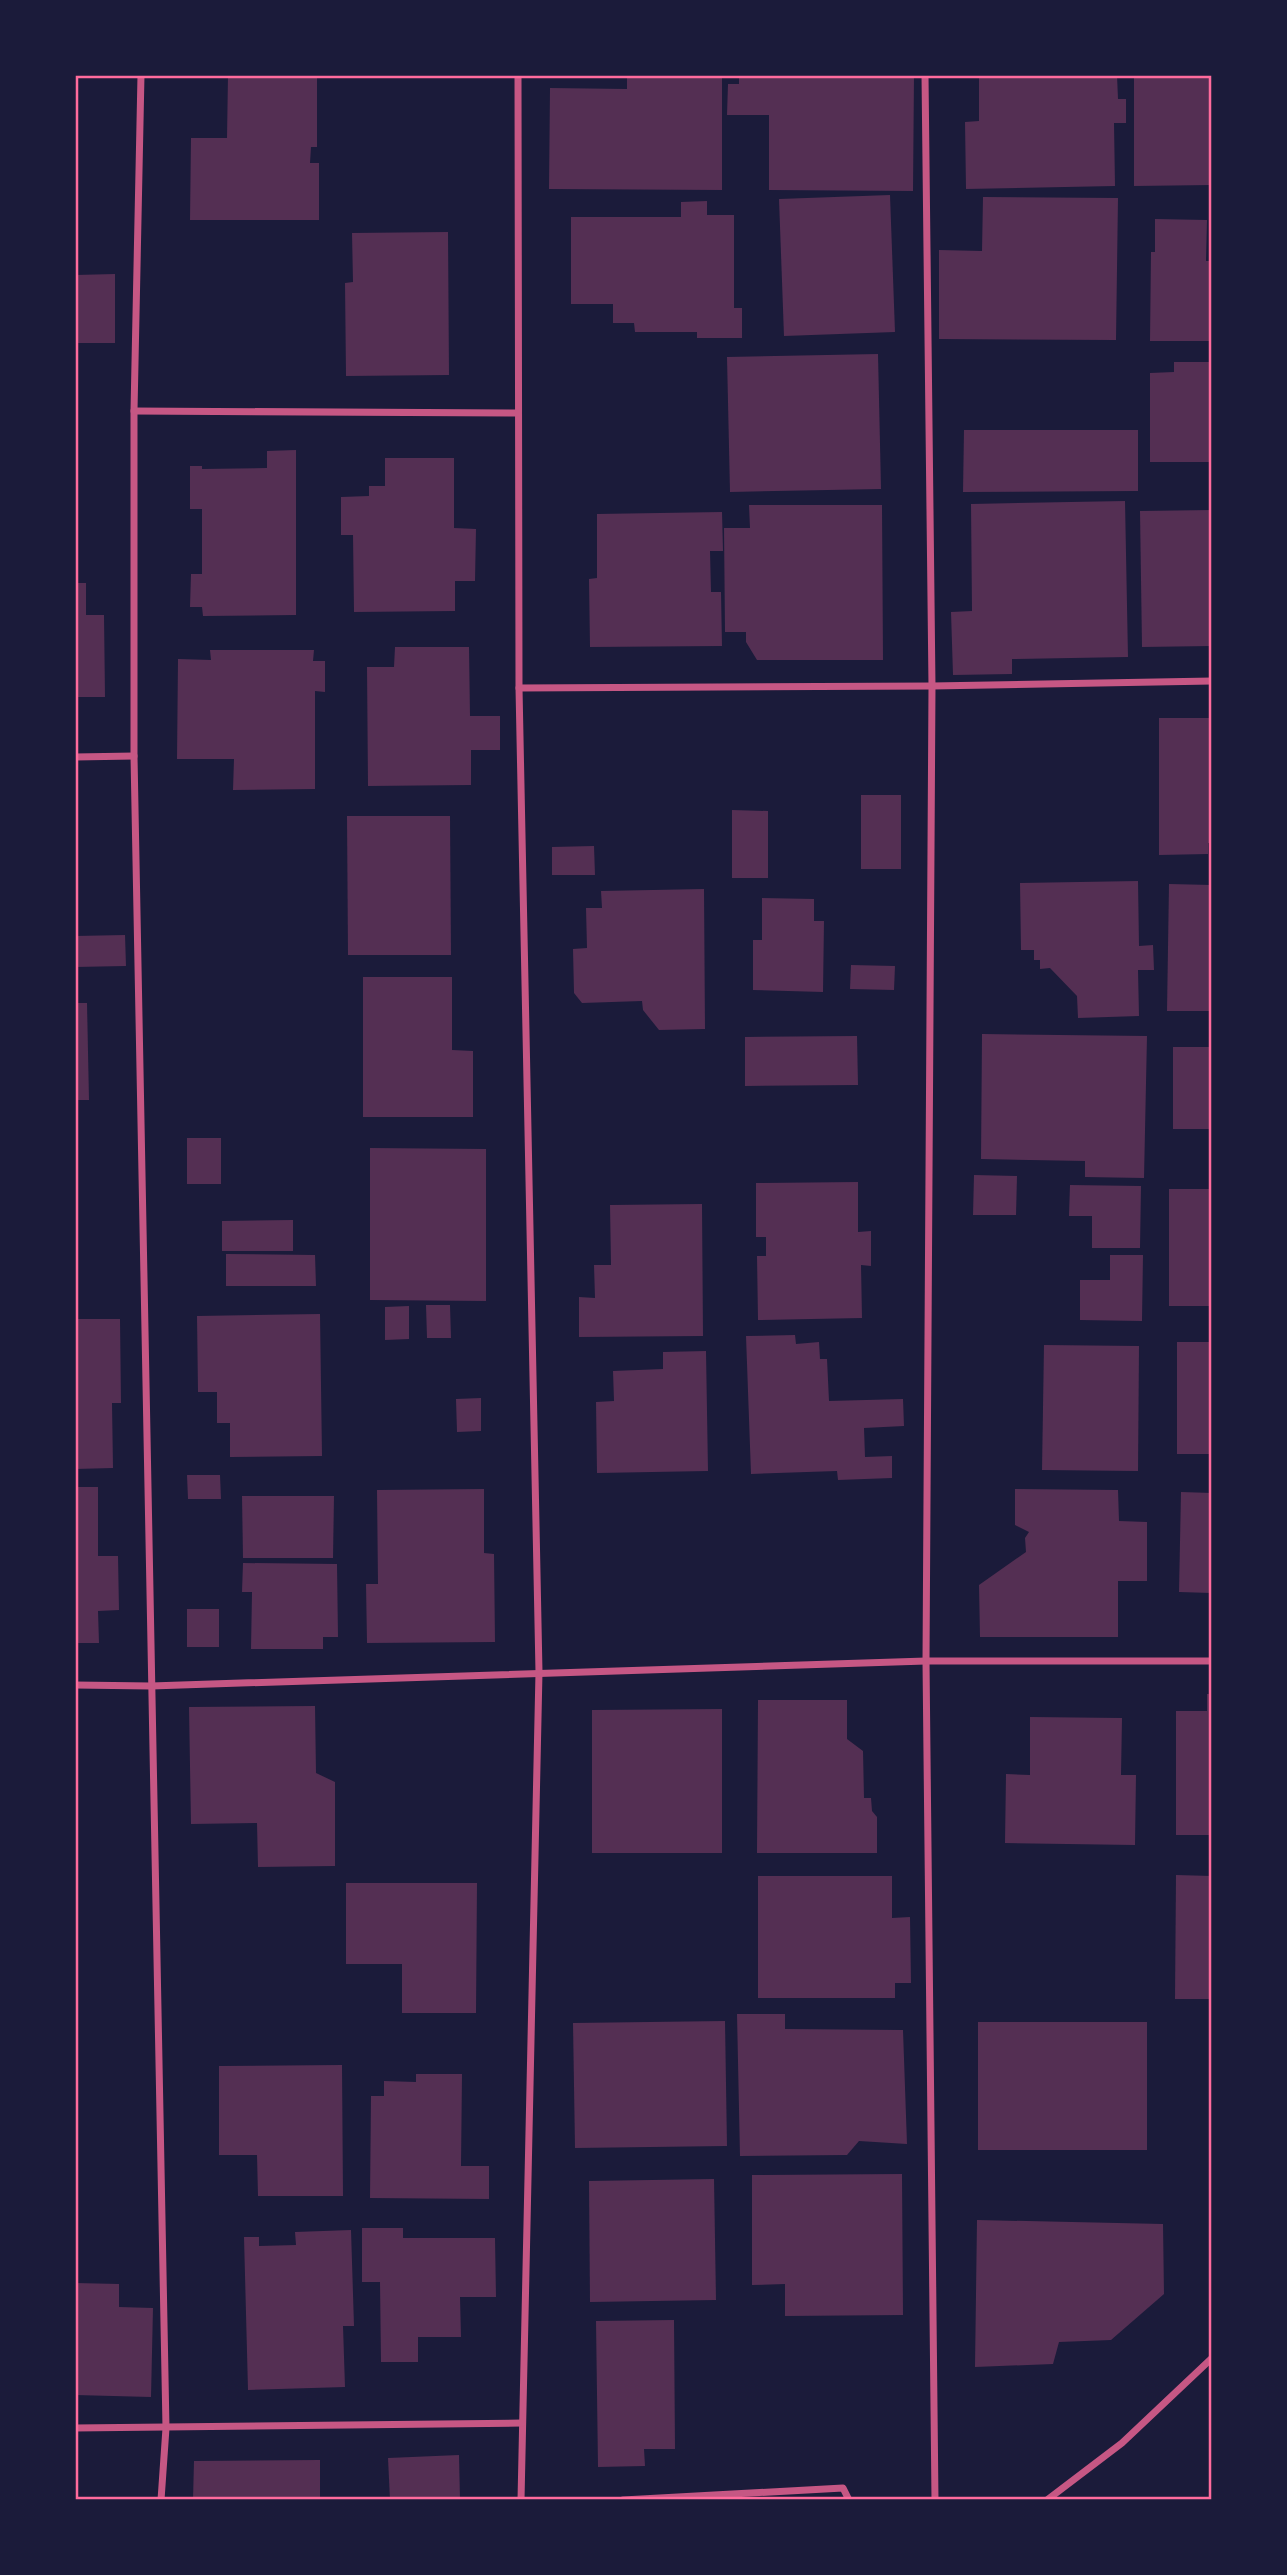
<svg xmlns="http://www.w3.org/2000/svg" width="1287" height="2575" font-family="Lora,serif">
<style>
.building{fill:#542f53}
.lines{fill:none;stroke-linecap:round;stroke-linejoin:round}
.minor{stroke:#c65784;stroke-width:7}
.neatline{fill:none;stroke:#ff6b9d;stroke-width:2.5}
</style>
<rect width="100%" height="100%" fill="#1b1b3a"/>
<!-- building -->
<g class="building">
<polygon points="228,75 317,75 317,147 311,147 310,163 319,163 319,220 190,220 191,138 227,138"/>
<polygon points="627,75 722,75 722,190 549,189 550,88 627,89"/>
<polygon points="739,75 914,75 913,191 769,190 769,115 727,115 728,84 739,84"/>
<polygon points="979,75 1117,75 1118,99 1126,99 1126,123 1114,123 1115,186 966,189 965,122 979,121"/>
<polygon points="1203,75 1212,75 1212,185 1134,186 1134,78 1203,78"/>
<polygon points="890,195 895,332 784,336 779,199"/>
<polygon points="983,197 1118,198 1116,340 939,339 939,250 982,251"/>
<polygon points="707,201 707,215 734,215 734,308 742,308 742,338 697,338 697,332 635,332 634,323 613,323 613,304 571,304 571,217 681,217 681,202"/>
<polygon points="1155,219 1207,220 1206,261 1212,261 1212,341 1150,341 1151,252 1155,252"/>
<polygon points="448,232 449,375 346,376 345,283 353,282 352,233"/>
<polygon points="115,274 115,343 75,343 75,275"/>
<polygon points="878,354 881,489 730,492 727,357"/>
<polygon points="1174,362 1212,362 1212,462 1150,462 1150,373 1174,372"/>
<polygon points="964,430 1138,430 1138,491 963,492"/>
<polygon points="296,450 296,615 203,616 202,607 190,607 191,574 202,574 202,509 190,509 190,466 202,466 202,469 267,468 267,451"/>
<polygon points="385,458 454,458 454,528 476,529 475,581 455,581 455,611 354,612 353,535 341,535 341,497 369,496 369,486 385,486"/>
<polygon points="1125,501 1128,657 1012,659 1012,674 953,675 951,612 972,611 971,504"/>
<polygon points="749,505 882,505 883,660 757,660 746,642 746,632 725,632 724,528 750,528"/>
<polygon points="1212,510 1212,646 1142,647 1140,511"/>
<polygon points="722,512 723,551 710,551 711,592 721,592 722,646 590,647 589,579 597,578 597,514"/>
<polygon points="75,583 86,583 86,615 104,615 105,697 75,697"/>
<polygon points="395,647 469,647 470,716 500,716 500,750 471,750 471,785 368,786 367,667 394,667"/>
<polygon points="210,650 314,650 313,661 325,661 325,692 315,691 315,789 233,790 234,759 177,759 178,659 211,660"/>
<polygon points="1159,718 1212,718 1212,843 1208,843 1208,854 1159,855"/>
<rect x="75" y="788" width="3" height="140"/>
<rect x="861" y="795" width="40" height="74"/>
<polygon points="732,810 768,811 768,878 732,878"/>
<polygon points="347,816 450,816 451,955 348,955"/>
<polygon points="594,846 595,875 552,875 552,847"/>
<polygon points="1138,881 1139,946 1153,945 1154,970 1138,970 1139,1016 1078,1018 1077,996 1050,968 1040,969 1040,960 1034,960 1034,950 1021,950 1020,883"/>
<polygon points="1169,884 1212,885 1212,1011 1167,1011"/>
<polygon points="704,889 705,1029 659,1030 643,1010 642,1001 582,1003 574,993 573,949 587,948 586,908 602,908 601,891"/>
<polygon points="762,898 814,899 814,921 824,921 823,992 753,990 753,940 762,940"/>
<polygon points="125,935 126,966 75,967 75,936"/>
<polygon points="851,965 895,966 894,990 850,989"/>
<polygon points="363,977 452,977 452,1050 473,1051 473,1117 363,1117"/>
<polygon points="75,1003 87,1003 89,1100 75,1100"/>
<polygon points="982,1034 1147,1036 1144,1178 1085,1177 1085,1161 981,1159"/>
<polygon points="857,1036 858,1085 745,1086 745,1037"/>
<rect x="1173" y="1047" width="39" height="82"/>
<rect x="187" y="1138" width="34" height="46"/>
<polygon points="370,1148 486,1149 486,1301 370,1300"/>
<polygon points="974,1175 1017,1176 1016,1215 973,1215"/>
<polygon points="858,1182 858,1232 871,1231 871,1266 861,1265 862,1318 758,1320 757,1256 766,1256 766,1237 756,1237 756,1183"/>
<polygon points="1070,1185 1141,1186 1140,1248 1092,1248 1092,1216 1069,1216"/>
<rect x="1169" y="1189" width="43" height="117"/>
<polygon points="702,1204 703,1336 579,1337 579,1297 595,1298 594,1265 611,1265 610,1205"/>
<polygon points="293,1220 293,1251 222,1251 222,1221"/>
<polygon points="226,1254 315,1255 316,1286 226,1286"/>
<polygon points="1110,1255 1143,1255 1142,1321 1080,1320 1080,1280 1110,1280"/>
<polygon points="426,1305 450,1305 451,1338 427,1338"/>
<polygon points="409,1306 409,1339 385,1340 385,1307"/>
<polygon points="320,1314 322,1456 230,1457 230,1423 217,1423 217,1392 198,1392 197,1316"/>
<polygon points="75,1319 120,1319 121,1403 112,1403 113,1468 75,1469"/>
<polygon points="795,1335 796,1344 819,1342 820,1359 827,1359 829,1401 903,1399 904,1426 864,1428 865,1457 892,1456 892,1478 838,1480 837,1471 751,1474 746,1336"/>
<rect x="1177" y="1342" width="35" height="112"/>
<polygon points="1044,1345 1139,1346 1138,1471 1042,1470"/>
<polygon points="706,1351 708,1471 597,1473 596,1402 614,1401 613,1371 663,1369 663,1352"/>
<polygon points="481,1398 481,1431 457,1432 456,1399"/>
<polygon points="187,1475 220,1475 221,1499 188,1499"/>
<polygon points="75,1487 98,1487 98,1556 118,1556 119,1610 98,1611 99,1643 75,1643"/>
<polygon points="484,1489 484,1553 494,1554 495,1642 367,1643 366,1584 378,1584 377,1490"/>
<polygon points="1015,1489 1118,1490 1119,1521 1147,1522 1147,1581 1118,1581 1118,1637 980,1637 979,1585 1026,1552 1025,1538 1029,1532 1015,1525"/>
<polygon points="1181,1492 1212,1493 1211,1593 1179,1592"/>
<polygon points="242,1496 334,1496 333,1558 243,1558"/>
<polygon points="243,1563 337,1564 338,1637 323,1637 323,1649 251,1649 252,1592 242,1592"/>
<rect x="187" y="1609" width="32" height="38"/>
<polygon points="1207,1694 1212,1694 1212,1835 1176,1835 1176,1711 1207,1711"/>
<polygon points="758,1700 847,1700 847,1739 863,1751 864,1798 871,1798 872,1811 877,1817 877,1853 757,1853"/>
<polygon points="315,1706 316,1773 335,1782 335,1866 258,1867 257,1823 191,1824 189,1707"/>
<polygon points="722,1709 722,1853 592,1853 592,1710"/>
<polygon points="1030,1717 1122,1718 1121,1775 1136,1775 1135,1845 1005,1843 1006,1774 1030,1775"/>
<polygon points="1176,1875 1212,1876 1212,1999 1175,1999"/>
<polygon points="758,1876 892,1876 892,1918 910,1917 911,1983 895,1983 895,1998 758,1998"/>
<polygon points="346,1883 477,1883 476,2013 402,2013 402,1964 346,1964"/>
<polygon points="737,2014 785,2014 785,2029 903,2030 907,2144 859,2141 847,2155 740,2156"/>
<polygon points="725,2021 727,2146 575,2148 573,2023"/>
<rect x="978" y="2022" width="169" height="128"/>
<polygon points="342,2065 343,2196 258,2196 257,2155 219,2155 219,2066"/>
<polygon points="416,2074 462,2074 461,2166 489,2166 489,2199 370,2198 371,2096 384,2096 384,2081 416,2082"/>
<polygon points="902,2174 903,2315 785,2316 785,2284 752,2285 752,2175"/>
<polygon points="714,2179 716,2300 590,2302 589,2181"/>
<polygon points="977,2220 1163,2224 1164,2294 1111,2340 1059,2342 1053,2364 975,2367"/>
<polygon points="362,2228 403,2228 403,2238 495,2238 496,2297 460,2297 461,2337 418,2337 418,2362 381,2362 380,2282 362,2282"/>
<polygon points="351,2230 354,2326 343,2326 345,2387 248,2390 244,2237 259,2237 259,2246 296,2245 295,2232"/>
<polygon points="75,2283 119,2284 119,2307 153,2308 151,2397 75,2395"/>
<polygon points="674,2320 675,2449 644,2449 645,2466 598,2467 596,2321"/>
<polygon points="459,2455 460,2500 390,2500 388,2458"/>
<polygon points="320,2460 320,2500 193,2500 194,2461"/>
</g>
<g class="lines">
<!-- minor -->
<g class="minor">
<polyline points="141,75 134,411 134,756 166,2428 161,2500"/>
<polyline points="518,75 519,688 539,1672 521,2500"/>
<polyline points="925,75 932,686 926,1661 935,2500"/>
<polyline points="134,411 518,413"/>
<polyline points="519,688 932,686 1212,681"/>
<polyline points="75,757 134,756"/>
<polyline points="75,1685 151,1686 926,1661 1212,1661"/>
<polyline points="75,2428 522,2423"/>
<polyline points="623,2500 843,2488 849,2500"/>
<polyline points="1047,2500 1122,2443 1212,2358"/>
</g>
</g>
<!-- border -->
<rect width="1287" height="2575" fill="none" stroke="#1b1b3a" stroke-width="154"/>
<rect x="77" y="77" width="1133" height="2421" class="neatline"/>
</svg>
